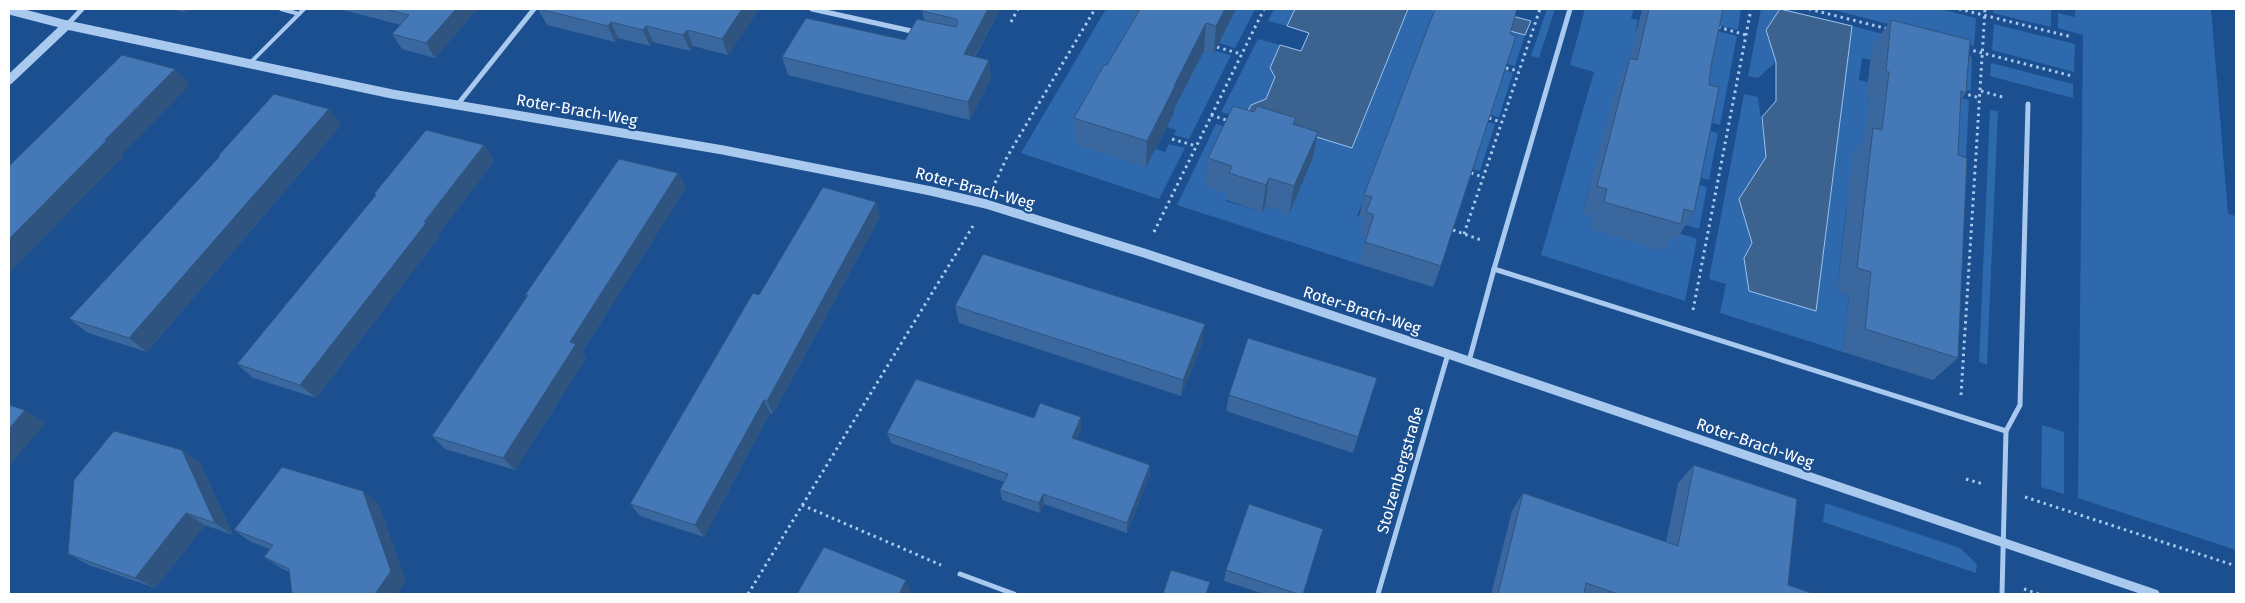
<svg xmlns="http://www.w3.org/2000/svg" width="2245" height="603" font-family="'Fira Sans',sans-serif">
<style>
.green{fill:#2e69ad}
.water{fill:#3c6290;stroke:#9cc4f0}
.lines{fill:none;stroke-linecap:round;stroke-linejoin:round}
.path{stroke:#a9c9ee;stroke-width:3;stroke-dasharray:2.5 4;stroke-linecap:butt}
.service{stroke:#a9c9ee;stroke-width:4}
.minor{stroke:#a9c9ee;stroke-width:5}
.tertiary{stroke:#a9c9ee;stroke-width:9}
.wall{fill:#3a679d}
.shaded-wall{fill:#305480}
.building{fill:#4478b7;stroke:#305480}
.labels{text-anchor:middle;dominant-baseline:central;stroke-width:4.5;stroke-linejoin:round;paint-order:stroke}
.street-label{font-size:16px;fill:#fff;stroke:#1b4f8f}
</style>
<rect width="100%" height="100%" fill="#1b4f8f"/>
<!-- green -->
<g class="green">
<polygon points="1106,9 1155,9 1196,66 1204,51 1214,53 1215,51 1231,55 1189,139 1174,135 1176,130 1167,127 1146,167 1155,149 1165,152 1169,144 1185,148 1159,199 1021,153"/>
<polygon points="1230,9 1255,9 1235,48 1219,43 1224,33 1219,32"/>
<polygon points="1274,9 1295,9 1287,26 1268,21"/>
<polygon points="1408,9 1430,9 1525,35 1515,66 1507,64 1508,60 1367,191 1357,216 1366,219 1368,237 1359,264 1177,205 1216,124 1253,135 1226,201 1262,212 1265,206 1290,213 1296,135 1221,112 1258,39 1280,45 1270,68 1275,77 1266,100 1251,105 1352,148"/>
<polygon points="1547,9 1555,9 1539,58 1531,56"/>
<polygon points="1585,9 1634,9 1631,18 1638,20 1636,31 1704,50 1717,31 1737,36 1720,125 1702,120 1598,192 1589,189 1583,213 1667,236 1678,233 1697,239 1685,301 1541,255 1594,72 1570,65"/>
<polygon points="1713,9 1741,9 1738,30 1718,25"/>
<polygon points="1761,9 1780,9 1766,30 1776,62 1758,78 1748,76"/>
<polygon points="1830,9 1939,9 1976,18 1974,46"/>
<polygon points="1994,9 2051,9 2051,27 1993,13"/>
<polygon points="2075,9 2211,9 2228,214 2236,216 2236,550 2078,498 2083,35 2058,28 2058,13 2075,17"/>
<polygon points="1994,24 2075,44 2074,72 1992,50"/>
<polygon points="1852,26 1972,57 1971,91 1955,87 1873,47 1871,60 1862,58 1859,80 1868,82 1867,98 1954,96 1969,100 1964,194 1846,209 1837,292 1849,296 1843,352 1720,313 1726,284 1709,279 1744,94 1758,97 1766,157 1739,199 1752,243 1744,258 1816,311"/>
<polygon points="1991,63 2073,84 2073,98 1990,76"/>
<polygon points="1505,70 1513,73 1499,117 1490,115 1494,78 1502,80"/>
<polygon points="1990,110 1998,111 1987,365 1979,362"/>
<polygon points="1487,122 1495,124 1480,171 1472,169"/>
<polygon points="1700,128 1718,133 1709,180 1690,174"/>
<polygon points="1689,182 1707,187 1699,229 1680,223"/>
<polygon points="2042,425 2064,432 2064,494 2041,487"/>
<polygon points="1825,503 1960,548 1977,564 1976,573 1823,522"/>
</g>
<!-- water -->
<g class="water">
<polygon points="1295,9 1408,9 1352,148 1246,115 1251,105 1266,99 1275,77 1270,68 1280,45 1301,51 1309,33 1287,26"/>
<polygon points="1430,9 1485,9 1531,21 1525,35"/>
<polygon points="1780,9 1852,26 1816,311 1749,291 1744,258 1752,243 1739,199 1766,157 1762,117 1776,101 1776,62 1766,30"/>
</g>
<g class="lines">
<!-- path -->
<g class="path">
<polyline points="1809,9 1888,29"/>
<polyline points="1959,9 2072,37"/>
<polyline points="1011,22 1018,9"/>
<polyline points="1718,27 1746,35"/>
<polyline points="1217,47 1241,54"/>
<polyline points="1967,49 2072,76"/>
<polyline points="1506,68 1519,71"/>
<polyline points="1981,91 2006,98"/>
<polyline points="1962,93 1980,98"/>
<polyline points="1211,115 1229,121"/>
<polyline points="1489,118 1501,122"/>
<polyline points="1172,139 1196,146"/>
<polyline points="1471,173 1483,177"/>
<polyline points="995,183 1007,157 1095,9"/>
<polyline points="1453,230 1481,240"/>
<polyline points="1154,232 1264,9"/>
<polyline points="1464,234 1540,9"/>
<polyline points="1693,310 1751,9"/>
<polyline points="1961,395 1985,9"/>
<polyline points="1966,479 1983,484"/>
<polyline points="2025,497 2236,566"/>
<polyline points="802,505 941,565"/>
<polyline points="2024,589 2039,594"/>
<polyline points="748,594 973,226"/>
</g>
<!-- service -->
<g class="service">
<polyline points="281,9 299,14"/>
<polyline points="251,62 304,9"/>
</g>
<!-- minor -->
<g class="minor">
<polyline points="812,9 916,32"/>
<polyline points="67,25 82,9"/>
<polyline points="458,104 534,9"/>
<polyline points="1494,269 1570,9"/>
<polyline points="1469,361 1494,269 2006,431 2002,594"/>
<polyline points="2006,431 2020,405 2028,104"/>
<polyline points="960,574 1014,594"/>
<polyline points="1378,594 1448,354"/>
</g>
<!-- tertiary -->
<g class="tertiary">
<polyline points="9,10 67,25 392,94 723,150 931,191 986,204 1144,253 1448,354 2155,594"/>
<polyline points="9,80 67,25"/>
</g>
</g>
<!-- wall -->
<g class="wall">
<polygon points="171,9 189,9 185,12"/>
<polygon points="339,9 477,9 435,58 402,49 392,34 401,25"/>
<polygon points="538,9 759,9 728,55 693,46 690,51 653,42 650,46 618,38 615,42 547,25"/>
<polygon points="1000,9 975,57 989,60 991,78 970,120 788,75 782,57 905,40 924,20 922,11"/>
<polygon points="1133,9 1236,9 1214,53 1204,51 1174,109 1174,113 1146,167 1076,144 1074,118 1133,21"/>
<polygon points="1435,9 1441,266 1433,287 1359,264 1367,237 1360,234 1364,219 1359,217 1364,195"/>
<polygon points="1642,9 1723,9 1711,66 1694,212 1677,239 1672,237 1664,251 1590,229 1593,216 1583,213 1616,87 1630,58"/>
<polygon points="1891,20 1966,93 1960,100 1958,155 1958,358 1933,380 1843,352 1849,296 1837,292 1853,154 1864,139 1870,98 1866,97 1872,47"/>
<polygon points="1295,124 1312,160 1289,214 1265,206 1262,212 1226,200 1227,193 1205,186 1208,158"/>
<polygon points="341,125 147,352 88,333 69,319 219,157 218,156"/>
<polygon points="484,145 494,161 437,236 439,237 316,398 253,378 237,364 375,196 374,194"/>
<polygon points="678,173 686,188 582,352 586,358 515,470 445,449 432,436 527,297 525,295"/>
<polygon points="880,217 773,414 770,413 704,537 640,516 630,504 759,295"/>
<polygon points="955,306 1203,341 1181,396 959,323"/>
<polygon points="1229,395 1358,437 1353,453 1226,411"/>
<polygon points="1034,418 1082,428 1077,439 1150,465 1150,475 1127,533 1044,504 1040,513 1002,500 1000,490 1004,482 891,443 887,433"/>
<polygon points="182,450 200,463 233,535 205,525 155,588 89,565 68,554"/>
<polygon points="1694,465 1788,585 1814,594 1491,594 1512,511 1523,493 1666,542 1678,483"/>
<polygon points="378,503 406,582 289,572 281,568 264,557 270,549 251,542 234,530"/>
<polygon points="1226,570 1303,594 1264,594 1224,581"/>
</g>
<!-- shaded-wall -->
<g class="shaded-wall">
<polygon points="182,9 189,9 185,12"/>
<polygon points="456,9 477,9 435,58 426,43"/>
<polygon points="742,9 759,9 728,55 722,39"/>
<polygon points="988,9 1000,9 966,72 964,54"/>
<polygon points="1225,9 1236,9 1214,53 1216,26"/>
<polygon points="611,22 618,38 615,42 608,26"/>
<polygon points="1206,23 1204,51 1174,109 1174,113 1146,167 1147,141 1174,86"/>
<polygon points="646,26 653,42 650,46 643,30"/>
<polygon points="687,30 693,46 690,51 683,35"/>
<polygon points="989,60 991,78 970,120 968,102"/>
<polygon points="175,69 190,85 122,154 124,156 9,273 9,239 105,140"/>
<polygon points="329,109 341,125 147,352 129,338"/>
<polygon points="1318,132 1312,160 1289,214 1294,186"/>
<polygon points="484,145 494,161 437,236 439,237 316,398 300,385"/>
<polygon points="678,173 686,188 582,352 586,358 515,470 503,458 570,342"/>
<polygon points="1269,178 1265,206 1262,212 1266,185"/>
<polygon points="876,202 880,217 773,414 767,401"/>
<polygon points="1205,324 1203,341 1181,396 1183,380"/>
<polygon points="764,400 770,413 704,537 695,525"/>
<polygon points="25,410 46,423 9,466 9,429"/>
<polygon points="1081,417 1082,428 1073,448 1072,438"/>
<polygon points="182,450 200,463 233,535 215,523"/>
<polygon points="1150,465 1150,475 1127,533 1127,523"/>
<polygon points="363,491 378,503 406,582 397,594 375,594"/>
<polygon points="1043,494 1044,504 1040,513 1039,503"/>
<polygon points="186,513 205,525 155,588 135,578"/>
<polygon points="906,580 911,591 909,594 899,594"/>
</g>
<!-- building -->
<g class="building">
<polygon points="385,9 456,9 426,43 392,34 409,15"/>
<polygon points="539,9 742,9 722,39 687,30 683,35 646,26 643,30 611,22 608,26"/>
<polygon points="923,9 988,9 964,54 989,60 968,102 782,57 806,18 905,40 917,19 956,27 958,22 956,19 922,11"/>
<polygon points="1133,9 1225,9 1216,26 1206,23 1174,86 1175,86 1147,141 1074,118 1104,65 1107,65 1139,11"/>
<polygon points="1435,9 1517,9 1510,34 1516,36 1441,266 1365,242 1374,215 1366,212 1372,197 1364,195"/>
<polygon points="1649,9 1723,9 1711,66 1709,85 1719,87 1694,212 1684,209 1681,224 1604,202 1607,189 1597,186 1630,58 1637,60"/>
<polygon points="1891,20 1970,40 1966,93 1961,91 1958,155 1967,158 1958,358 1865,329 1871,272 1857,268 1873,128 1882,130 1889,72 1886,71"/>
<polygon points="122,55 175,69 105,140 107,140 9,239 9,166"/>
<polygon points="274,94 329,109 129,338 69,319 220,156 218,156"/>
<polygon points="1233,106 1254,112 1257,106 1296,118 1293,124 1318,132 1294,186 1269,178 1266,185 1229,173 1232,166 1208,158"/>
<polygon points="426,130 484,145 424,222 427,222 300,385 237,364 376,195 374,194"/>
<polygon points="619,159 678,173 570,342 576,344 503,458 432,436 528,295 525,295"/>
<polygon points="823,187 876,202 767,401 764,400 695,525 630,504 753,293 759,295"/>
<polygon points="983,254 1205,324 1183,380 955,306"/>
<polygon points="1248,338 1377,378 1358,437 1229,395"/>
<polygon points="916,379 1034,418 1040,403 1081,417 1072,438 1150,465 1127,523 1043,494 1039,503 1000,490 1008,474 887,433"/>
<polygon points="9,405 25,410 9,429"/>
<polygon points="114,431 182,450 215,523 186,513 135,578 68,554 74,480"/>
<polygon points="1694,465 1797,499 1788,585 1814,594 1618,594 1586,583 1584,594 1498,594 1523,493 1678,546"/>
<polygon points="282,467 363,491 391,571 375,594 292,594 289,569 264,557 273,545 234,530"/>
<polygon points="1249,504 1323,529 1303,594 1298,594 1226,570"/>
<polygon points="824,547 906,580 899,594 797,594"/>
<polygon points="1171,570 1210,582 1206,594 1163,594"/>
</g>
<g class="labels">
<!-- street labels -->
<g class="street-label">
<text transform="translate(577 110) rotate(10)">Roter-Brach-Weg</text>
<text transform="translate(975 188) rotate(15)">Roter-Brach-Weg</text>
<text transform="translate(1362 310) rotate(18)">Roter-Brach-Weg</text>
<text transform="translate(1755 443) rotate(19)">Roter-Brach-Weg</text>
<text transform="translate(1400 470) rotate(-74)">Stolzenbergstraße</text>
</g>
</g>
<!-- border -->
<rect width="2245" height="603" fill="none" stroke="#ffffff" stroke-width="20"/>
</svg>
